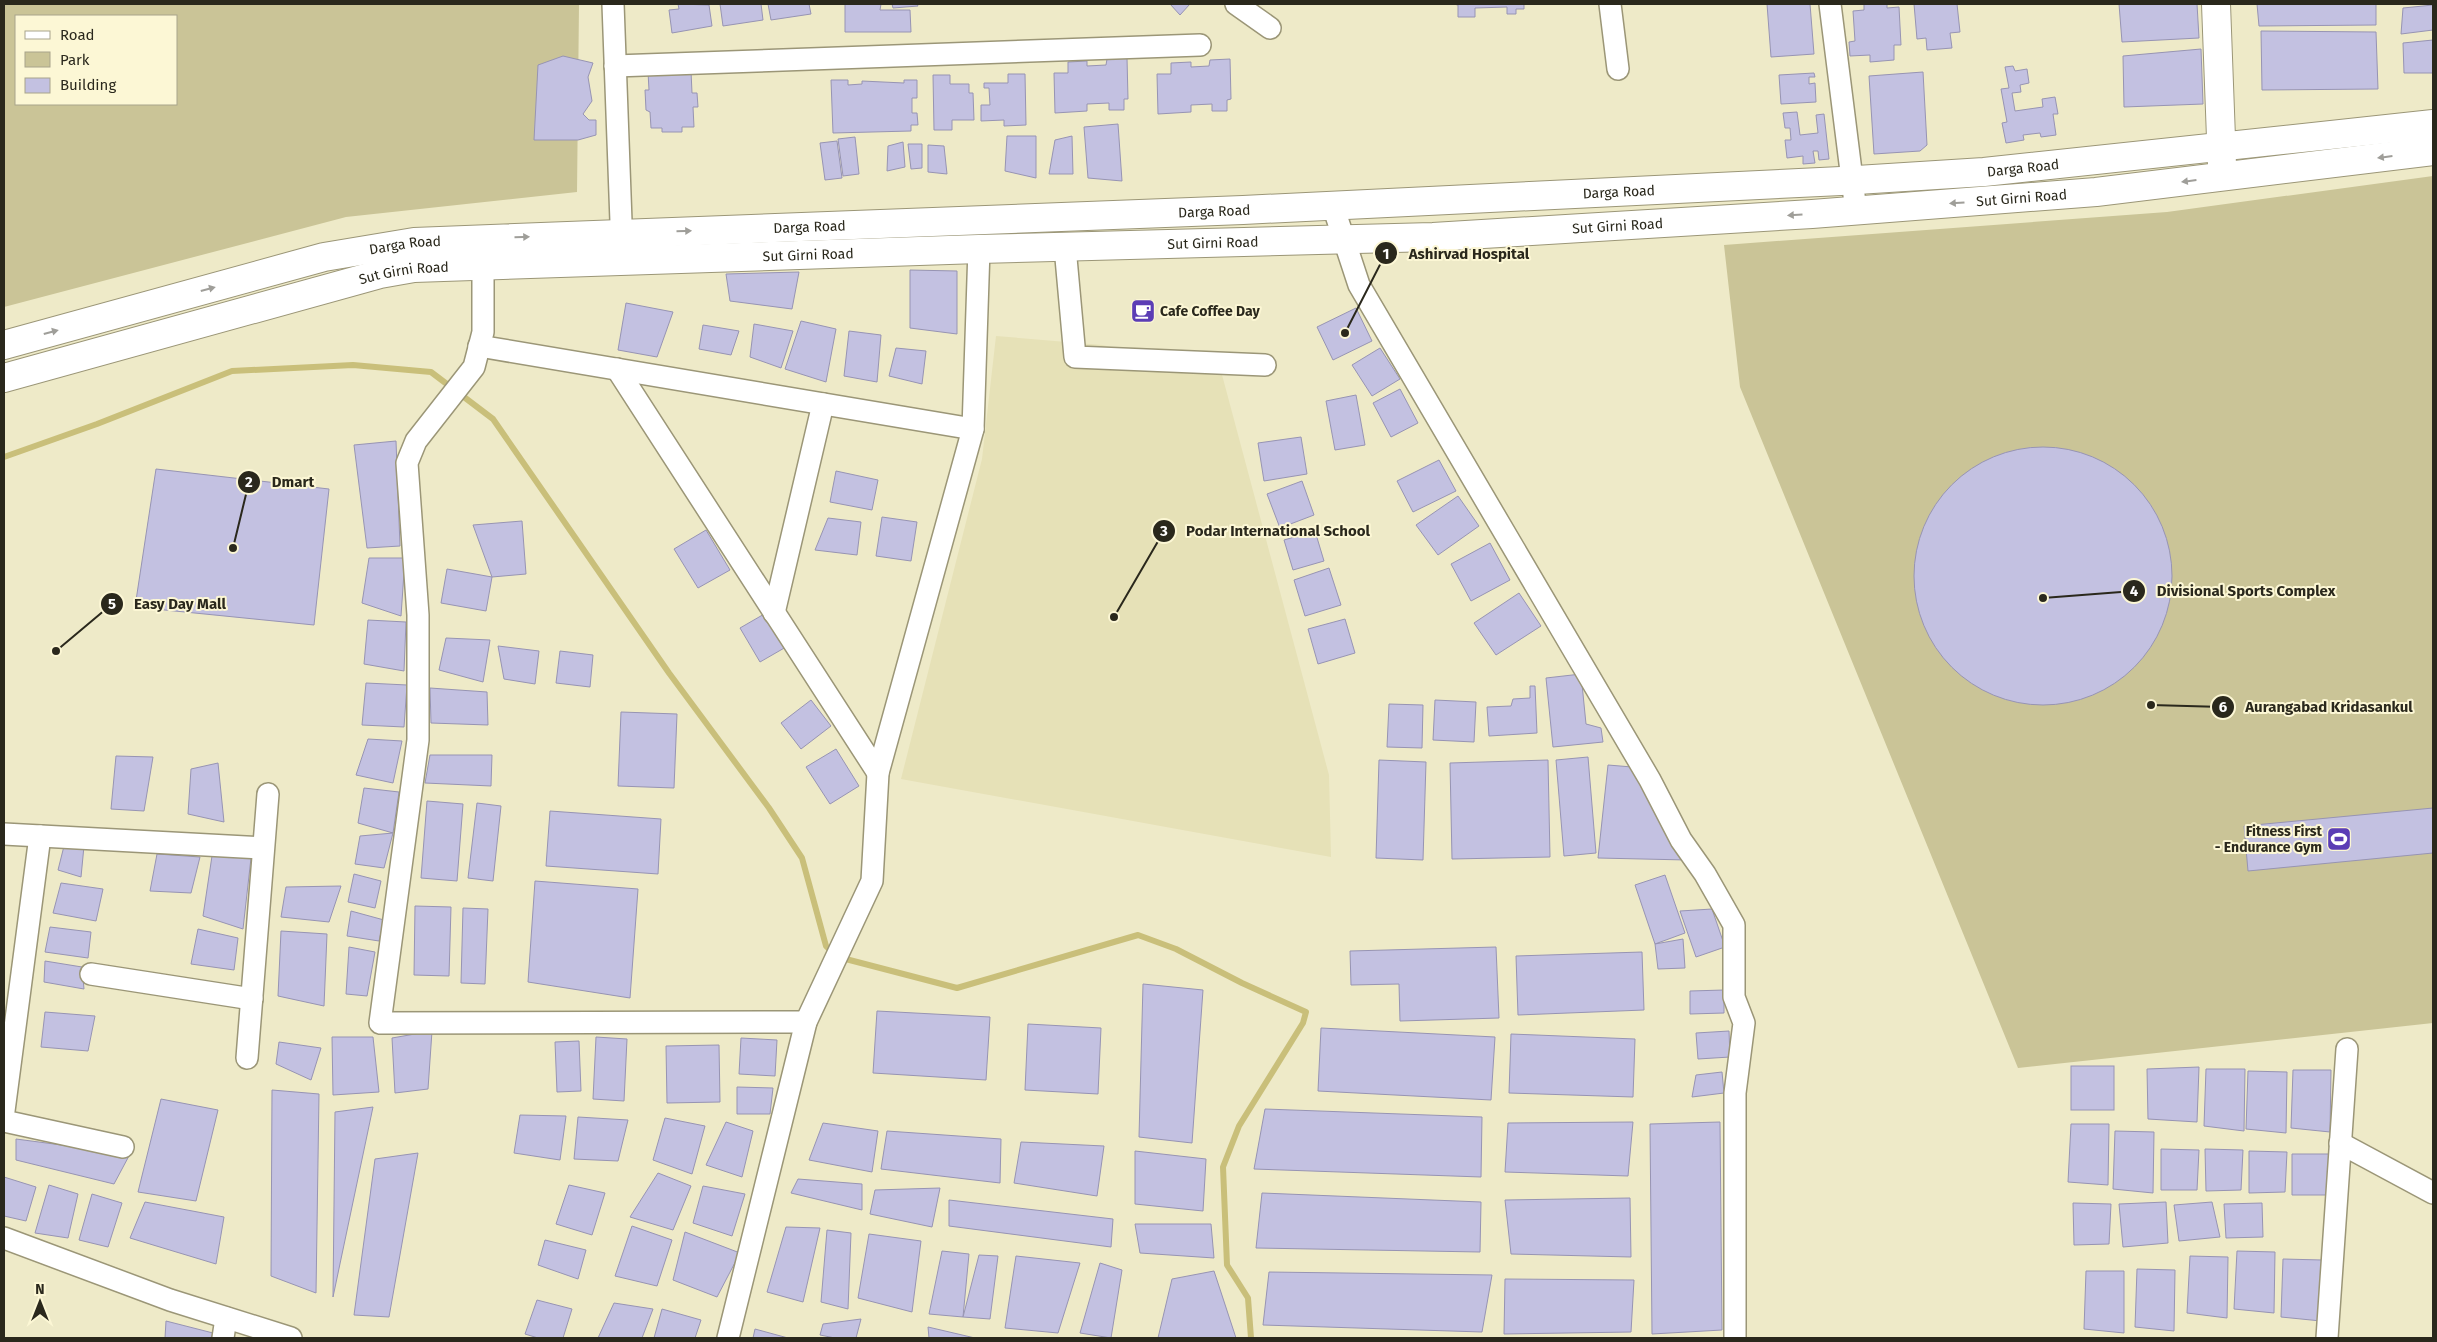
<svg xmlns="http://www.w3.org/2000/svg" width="2437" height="1342" font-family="'Fira Sans',sans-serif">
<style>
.built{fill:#e6e1b7}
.green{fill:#cac497;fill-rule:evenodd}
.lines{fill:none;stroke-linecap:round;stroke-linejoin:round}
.stream{stroke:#c9bf7a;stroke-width:6}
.building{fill:#c3c1e1;stroke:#9794b3}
.street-casing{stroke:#9b9677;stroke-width:24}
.secondary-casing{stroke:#9b9677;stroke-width:30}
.street{stroke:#fff;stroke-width:21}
.secondary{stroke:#fff;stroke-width:28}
.oneway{fill:#9f9e99}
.labels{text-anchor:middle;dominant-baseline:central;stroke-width:4;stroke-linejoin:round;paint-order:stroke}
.street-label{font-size:14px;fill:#2a281c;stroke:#fcf7d5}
.poi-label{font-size:14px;font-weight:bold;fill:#2a281c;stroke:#fcf7d5;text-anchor:start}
.leader{fill:none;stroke:#2a281c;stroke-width:2}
.callout-dot{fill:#2a281c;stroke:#fcf7d5;stroke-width:2}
.mark-label{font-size:15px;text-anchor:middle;font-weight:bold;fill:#fff}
.callout-label{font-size:15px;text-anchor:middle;font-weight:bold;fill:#2a281c;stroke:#fcf7d5;stroke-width:4;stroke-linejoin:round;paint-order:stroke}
</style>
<rect width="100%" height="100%" fill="#eeeac8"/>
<!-- built -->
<polygon class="built" points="996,336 1102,345 1221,371 1329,775 1331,857 901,779 982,459"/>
<!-- green -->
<g class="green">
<path d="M 4,4 L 579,4 L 577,192 L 346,217 L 4,307 ZM 16,16 L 176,16 L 176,104 L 16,104 Z"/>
<polygon points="2433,176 2433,1023 2018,1068 1740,387 1724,245 2167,212"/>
</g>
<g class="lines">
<!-- stream -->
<polyline class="stream" points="4,457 97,424 232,371 353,365 431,372 493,419 669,673 769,808 802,858 826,946 838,957 957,988 1138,935 1176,949 1242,983 1306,1012 1303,1023 1239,1126 1223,1167 1227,1265 1248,1298 1251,1338"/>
</g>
<!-- building -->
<g class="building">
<polygon points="678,4 709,5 712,26 672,33 669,10 679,9"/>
<polygon points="720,4 761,4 763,20 723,26"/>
<polygon points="768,4 809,4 811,14 771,20"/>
<polygon points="845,4 881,4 880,10 910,10 911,32 845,32"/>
<polygon points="892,4 917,4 918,6 893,8"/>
<polygon points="1170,4 1190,4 1180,15"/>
<polygon points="1453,4 1524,4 1524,9 1516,9 1516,14 1507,14 1507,7 1475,8 1475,17 1458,17 1458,5"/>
<polygon points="1767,4 1810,4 1814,54 1771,57"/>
<polygon points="1864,4 1887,4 1887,8 1899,7 1901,45 1894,45 1894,60 1870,62 1870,55 1850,56 1849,42 1855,41 1853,11 1864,10"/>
<polygon points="1914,4 1957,4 1960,32 1950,33 1952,48 1927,50 1926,38 1917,39"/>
<polygon points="2119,4 2197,4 2199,38 2122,42"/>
<polygon points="2257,4 2376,4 2376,25 2259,26"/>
<polygon points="2433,5 2433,30 2401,34 2403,8"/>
<polygon points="2261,31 2376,32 2378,89 2262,90"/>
<polygon points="2433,40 2433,73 2404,73 2403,43"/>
<polygon points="2201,49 2203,104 2124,107 2123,56"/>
<polygon points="563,56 593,63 588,77 592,101 583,114 589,120 596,120 596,135 578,140 534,140 538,65"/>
<polygon points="1127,58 1128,99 1124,99 1124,110 1109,110 1109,103 1087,104 1087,111 1055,113 1054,73 1068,73 1068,62 1087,61 1087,66 1106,65 1107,59"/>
<polygon points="1230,59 1231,99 1227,100 1227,111 1212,111 1212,104 1191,105 1191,112 1158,114 1157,74 1171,74 1171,63 1191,62 1191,67 1209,66 1210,60"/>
<polygon points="2013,66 2015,71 2027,69 2029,83 2020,85 2021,92 2012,93 2015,111 2043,107 2042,99 2055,97 2058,114 2053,114 2056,135 2041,137 2040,133 2023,135 2024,140 2006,143 2002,123 2007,122 2001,89 2009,88 2005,67"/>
<polygon points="691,71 692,93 697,93 698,107 693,107 694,127 682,127 682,132 662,132 662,128 651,128 650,112 646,110 645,90 649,90 648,72"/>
<polygon points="1923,72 1927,145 1920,151 1874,154 1869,76"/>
<polygon points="1814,73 1815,77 1809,77 1809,84 1815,83 1816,102 1781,104 1779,75"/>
<polygon points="1008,74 1025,74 1026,125 1004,126 1004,120 981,121 981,105 990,105 989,88 984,88 984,83 1008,83"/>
<polygon points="933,75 950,75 950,84 969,84 969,93 973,93 974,120 952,120 952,130 934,130"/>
<polygon points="831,80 848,80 848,85 862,84 862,81 904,83 904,80 917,80 917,98 912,98 912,113 917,113 918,125 911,125 911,131 833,133"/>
<polygon points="1797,112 1800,135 1818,133 1816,115 1824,114 1829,159 1819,160 1818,151 1813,151 1815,163 1803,164 1803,156 1787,158 1785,140 1791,140 1790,128 1785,128 1783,113"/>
<polygon points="1118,124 1122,181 1088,178 1084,127"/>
<polygon points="1007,136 1036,136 1036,178 1005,171"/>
<polygon points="1072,136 1073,174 1049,174 1055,140"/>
<polygon points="855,137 859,174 843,176 838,139"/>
<polygon points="837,141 842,178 825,180 820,143"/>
<polygon points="903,142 905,167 887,171 888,146"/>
<polygon points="908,144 922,144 922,168 911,169"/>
<polygon points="928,145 944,146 947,174 928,172"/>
<polygon points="910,270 957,271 957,334 910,328"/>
<polygon points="799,272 792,309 730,301 726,274"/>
<polygon points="626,303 673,312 657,357 618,350"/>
<polygon points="1356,308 1372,341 1333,360 1317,327"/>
<polygon points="801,321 836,329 826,382 785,369"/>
<polygon points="754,324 793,331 781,368 750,357"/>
<polygon points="703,325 739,331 731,355 699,349"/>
<polygon points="849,331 881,335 877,382 844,376"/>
<polygon points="896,348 926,351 922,384 889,376"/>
<polygon points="1380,348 1400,379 1372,396 1352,365"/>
<polygon points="1400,389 1418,423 1391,437 1373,403"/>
<polygon points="1356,395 1365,445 1335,450 1326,401"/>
<polygon points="1301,437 1307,474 1264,481 1258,443"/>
<polygon points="396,441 400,546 367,548 354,445"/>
<circle cx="2043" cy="576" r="129"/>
<polygon points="1439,460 1456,491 1413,512 1397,481"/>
<polygon points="156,469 329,489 314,625 135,607"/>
<polygon points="836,471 878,480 872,510 830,502"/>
<polygon points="1302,481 1314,515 1280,528 1267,494"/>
<polygon points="1458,496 1479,526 1438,555 1416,525"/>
<polygon points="882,517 917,522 911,561 876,556"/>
<polygon points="828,518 861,522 857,555 815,550"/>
<polygon points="522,521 526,574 492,577 473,525"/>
<polygon points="706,530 730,570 698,588 674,549"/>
<polygon points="1315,531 1324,561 1293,570 1284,540"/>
<polygon points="1490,543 1510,580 1471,601 1451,564"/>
<polygon points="369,558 405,558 401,616 362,603"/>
<polygon points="1329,568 1341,605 1305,616 1294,580"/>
<polygon points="447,569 492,577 486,611 441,603"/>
<polygon points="1519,593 1541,626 1496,655 1474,623"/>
<polygon points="766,613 786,647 760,662 740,628"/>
<polygon points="1345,619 1355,653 1318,664 1308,629"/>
<polygon points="368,620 406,622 404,671 364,664"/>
<polygon points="446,638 490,640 483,682 439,670"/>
<polygon points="498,646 539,651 535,684 504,679"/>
<polygon points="560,651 593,655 590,687 556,683"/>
<polygon points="1581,674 1586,724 1601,728 1603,742 1553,747 1546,678"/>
<polygon points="366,683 407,685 404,727 362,725"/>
<polygon points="1530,686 1535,686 1537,733 1489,736 1487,707 1511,706 1513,699 1530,698"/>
<polygon points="430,688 487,692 488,725 431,723"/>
<polygon points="811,700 831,726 801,749 781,723"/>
<polygon points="1435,700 1476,702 1474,742 1433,740"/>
<polygon points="1389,704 1423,705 1422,748 1387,747"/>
<polygon points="621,712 677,714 674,788 618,786"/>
<polygon points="368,739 402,741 393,783 356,775"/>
<polygon points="836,749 859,786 830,804 806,767"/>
<polygon points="430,755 492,755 491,786 425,783"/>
<polygon points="116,756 153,757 144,811 111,809"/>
<polygon points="1588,757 1596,853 1564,856 1556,760"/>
<polygon points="1379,760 1426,762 1423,860 1376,858"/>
<polygon points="1548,760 1550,857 1452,859 1450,763"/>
<polygon points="218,763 224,822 188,814 191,769"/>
<polygon points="1608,765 1632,767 1687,860 1598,858"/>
<polygon points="364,788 399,792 393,833 358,823"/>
<polygon points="427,801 463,804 457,881 421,878"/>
<polygon points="477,803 501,806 493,881 468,878"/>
<polygon points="2433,808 2433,853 2248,871 2244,826"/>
<polygon points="550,811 661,819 658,874 546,866"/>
<polygon points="393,833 384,868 355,864 360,836"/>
<polygon points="64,846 84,846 81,877 58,870"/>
<polygon points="157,854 200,857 191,893 150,891"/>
<polygon points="212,856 251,858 243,929 203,916"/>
<polygon points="354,874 381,881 375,908 348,902"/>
<polygon points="1665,875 1685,933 1655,944 1635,885"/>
<polygon points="535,881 638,889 630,998 528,982"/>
<polygon points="61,883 103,889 96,921 53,913"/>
<polygon points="341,886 329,922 281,917 286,887"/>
<polygon points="415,906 451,907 449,976 414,975"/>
<polygon points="463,908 488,909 485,984 461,983"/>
<polygon points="1712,909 1725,947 1696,957 1680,911"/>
<polygon points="351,911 384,920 379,941 347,936"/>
<polygon points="50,927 91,932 88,958 45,952"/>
<polygon points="198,929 238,938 234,970 191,964"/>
<polygon points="281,931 327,934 324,1006 278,996"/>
<polygon points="1683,939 1685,968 1658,969 1655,944"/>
<polygon points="349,947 375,952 367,996 346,994"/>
<polygon points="1496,947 1499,1018 1400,1021 1399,984 1351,985 1350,951"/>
<polygon points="1642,952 1644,1010 1518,1015 1516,956"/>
<polygon points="45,961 82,967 84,989 44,982"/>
<polygon points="1143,984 1203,990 1192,1143 1139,1137"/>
<polygon points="1724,990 1724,1013 1690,1014 1690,991"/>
<polygon points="877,1011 990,1017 986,1080 873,1073"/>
<polygon points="45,1012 95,1016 88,1051 41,1047"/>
<polygon points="1028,1024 1101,1028 1098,1094 1025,1090"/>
<polygon points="1321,1028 1495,1037 1491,1100 1318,1091"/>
<polygon points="432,1031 428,1089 395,1093 392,1038"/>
<polygon points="1729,1031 1730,1057 1698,1059 1696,1033"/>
<polygon points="1511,1034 1635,1039 1633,1097 1509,1093"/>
<polygon points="332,1037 373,1037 379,1092 333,1095"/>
<polygon points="596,1037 627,1039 624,1101 593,1099"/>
<polygon points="741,1038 777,1040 775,1076 739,1074"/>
<polygon points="579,1041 581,1091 557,1092 555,1042"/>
<polygon points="279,1042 321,1048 311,1080 276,1064"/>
<polygon points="719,1045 720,1102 667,1103 666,1046"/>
<rect x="2071" y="1066" width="43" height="44"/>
<polygon points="2199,1067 2197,1122 2148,1119 2147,1069"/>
<polygon points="2206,1069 2245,1069 2244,1131 2204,1126"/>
<polygon points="2293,1070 2331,1070 2330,1132 2291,1128"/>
<polygon points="2248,1071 2287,1072 2286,1133 2246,1129"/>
<polygon points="1722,1072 1724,1093 1692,1097 1696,1075"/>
<polygon points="737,1087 773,1088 770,1114 737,1114"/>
<polygon points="272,1090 319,1094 316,1293 271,1276"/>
<polygon points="161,1099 218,1110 196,1201 138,1192"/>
<polygon points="373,1107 333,1297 335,1112"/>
<polygon points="1265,1109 1482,1117 1481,1177 1254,1169"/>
<polygon points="520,1115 566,1116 560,1160 514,1153"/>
<polygon points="578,1117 628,1120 618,1161 574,1159"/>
<polygon points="665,1118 705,1126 692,1174 653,1160"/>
<polygon points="726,1122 753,1131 742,1177 706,1165"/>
<polygon points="1633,1122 1628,1176 1505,1172 1508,1123"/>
<polygon points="1720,1122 1722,1330 1652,1334 1650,1124"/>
<polygon points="823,1123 878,1131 872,1172 809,1160"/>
<polygon points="2071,1124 2109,1124 2108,1185 2068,1182"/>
<polygon points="887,1131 1001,1139 1000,1183 881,1169"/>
<polygon points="2115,1131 2154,1132 2153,1193 2113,1189"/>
<polygon points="16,1139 130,1154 114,1184 16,1160"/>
<polygon points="1021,1142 1104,1146 1097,1196 1014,1183"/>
<polygon points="2161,1149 2199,1150 2197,1190 2161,1190"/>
<polygon points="2205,1149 2243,1150 2241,1190 2206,1191"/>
<polygon points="1135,1151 1206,1159 1203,1211 1135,1204"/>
<polygon points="2249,1151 2287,1152 2285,1192 2249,1193"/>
<polygon points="418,1153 389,1317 354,1315 375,1159"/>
<polygon points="2292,1154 2330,1154 2328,1195 2292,1195"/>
<polygon points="658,1173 691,1186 673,1230 630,1217"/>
<polygon points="4,1177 36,1187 26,1221 4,1216"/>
<polygon points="798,1179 862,1184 862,1210 791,1193"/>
<polygon points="49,1185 78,1194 68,1238 35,1233"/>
<polygon points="569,1185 605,1193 592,1235 556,1224"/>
<polygon points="703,1186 745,1194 732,1236 693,1223"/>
<polygon points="940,1188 932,1227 870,1214 875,1190"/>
<polygon points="1262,1193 1481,1202 1480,1252 1256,1248"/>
<polygon points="92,1194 122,1203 108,1247 79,1240"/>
<polygon points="1630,1198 1631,1257 1511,1254 1505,1200"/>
<polygon points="949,1200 1113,1219 1111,1247 949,1226"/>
<polygon points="145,1202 224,1217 216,1264 130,1238"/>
<polygon points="2166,1202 2168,1243 2123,1247 2119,1204"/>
<polygon points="2212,1202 2220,1237 2179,1241 2174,1205"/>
<polygon points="2073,1203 2111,1204 2109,1244 2074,1245"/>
<polygon points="2262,1203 2263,1237 2226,1238 2224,1204"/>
<polygon points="1135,1224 1211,1224 1214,1258 1140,1253"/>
<polygon points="632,1226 672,1240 657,1286 615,1276"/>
<polygon points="786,1227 820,1228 803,1302 767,1292"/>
<polygon points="827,1230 851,1233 848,1309 821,1302"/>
<polygon points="685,1232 740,1253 717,1297 673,1280"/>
<polygon points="869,1234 921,1241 912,1312 858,1298"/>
<polygon points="545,1240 586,1250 578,1279 538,1265"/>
<polygon points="942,1251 969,1254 963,1317 929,1314"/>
<polygon points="2237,1251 2275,1252 2274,1313 2234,1309"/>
<polygon points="979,1255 998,1256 990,1319 963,1317"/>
<polygon points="1016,1256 1080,1263 1058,1333 1005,1328"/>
<polygon points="2190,1256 2228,1257 2227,1318 2187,1313"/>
<polygon points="2283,1259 2322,1260 2321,1321 2281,1317"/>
<polygon points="1100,1263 1122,1270 1111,1338 1080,1333"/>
<polygon points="2137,1269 2175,1270 2174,1331 2135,1327"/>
<polygon points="1214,1271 1236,1338 1158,1338 1172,1279"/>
<polygon points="2086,1271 2124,1271 2124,1333 2084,1329"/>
<polygon points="1269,1272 1492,1275 1482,1332 1263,1325"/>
<polygon points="1505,1279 1634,1280 1631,1332 1504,1334"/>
<polygon points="537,1300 572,1309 563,1338 538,1338 525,1334"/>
<polygon points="614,1303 653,1309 642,1338 598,1338"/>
<polygon points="662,1309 701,1320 695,1338 654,1338"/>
<polygon points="861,1319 856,1338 835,1338 820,1335 823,1324"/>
<polygon points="166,1321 213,1333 211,1338 165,1338"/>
<polygon points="928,1327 975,1338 929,1338"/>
<polygon points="755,1329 788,1338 753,1338"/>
</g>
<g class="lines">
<defs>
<g id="street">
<polyline points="613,4 622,249"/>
<polyline points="1236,4 1270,28"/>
<polyline points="1610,4 1618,69"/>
<polyline points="1830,4 1856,211"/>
<polyline points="615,66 1200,45"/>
<polyline points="1333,206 1359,285 1650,780 1681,840 1705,874 1734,925 1734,997 1744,1023 1735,1093 1735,1338"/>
<polyline points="1065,247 1075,357 1265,365"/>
<polyline points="483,252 483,332 474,367 416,441 407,463 418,615 418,740 380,1023 806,1022"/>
<polyline points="479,346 973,429"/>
<polyline points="617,369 878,773"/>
<polyline points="774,613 823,404"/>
<polyline points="4,834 263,848"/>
<polyline points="91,974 252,999"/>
<polyline points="247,1058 268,794"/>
<polyline points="4,1111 40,836"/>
<polyline points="4,1121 123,1147"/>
<polyline points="2340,1143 2433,1193"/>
<polyline points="4,1238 170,1300 291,1338"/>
<polyline points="223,1338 226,1318"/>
<polyline points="728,1338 806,1022 872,881 878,773 973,429 979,249"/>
<polyline points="2327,1338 2347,1049"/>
</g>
<g id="secondary">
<polyline points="2216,4 2222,165"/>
<path id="s1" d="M 4,345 L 324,257 L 414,242 L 1243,210 L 1841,181 L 1984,172 L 2433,124"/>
<path id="s2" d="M 4,378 L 380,274 L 414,268 L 979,249 L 1433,237 L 1812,214 L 2096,192 L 2433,151"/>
</g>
</defs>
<!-- street casing -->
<use href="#street" class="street-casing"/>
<!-- secondary casing -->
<use href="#secondary" class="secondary-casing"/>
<!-- street -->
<use href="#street" class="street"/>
<!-- secondary -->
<use href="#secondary" class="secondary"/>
</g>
<!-- one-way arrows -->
<defs><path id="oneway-solid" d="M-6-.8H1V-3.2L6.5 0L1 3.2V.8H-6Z" transform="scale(1.25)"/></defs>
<g class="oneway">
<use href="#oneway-solid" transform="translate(2385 157) rotate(173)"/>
<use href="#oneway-solid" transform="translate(2189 181) rotate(173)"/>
<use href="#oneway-solid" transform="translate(1957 203) rotate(176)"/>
<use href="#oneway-solid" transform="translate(1795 215) rotate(177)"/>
<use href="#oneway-solid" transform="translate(684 231) rotate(-2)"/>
<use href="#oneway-solid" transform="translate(522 237) rotate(-2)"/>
<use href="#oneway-solid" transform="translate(208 289) rotate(-15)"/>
<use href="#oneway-solid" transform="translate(51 332) rotate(-15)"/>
</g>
<!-- icons -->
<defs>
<symbol id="cafe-square" viewBox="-11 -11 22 22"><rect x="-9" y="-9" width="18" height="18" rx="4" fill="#5b3db5" stroke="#fcf7d5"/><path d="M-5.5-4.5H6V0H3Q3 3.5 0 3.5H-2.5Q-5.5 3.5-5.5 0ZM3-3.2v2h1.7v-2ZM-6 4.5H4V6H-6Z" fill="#fff"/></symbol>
<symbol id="stadium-square" viewBox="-11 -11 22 22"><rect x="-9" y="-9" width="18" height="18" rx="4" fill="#5b3db5" stroke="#fcf7d5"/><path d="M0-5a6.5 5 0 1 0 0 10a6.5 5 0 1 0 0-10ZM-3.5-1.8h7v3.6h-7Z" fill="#fff"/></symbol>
</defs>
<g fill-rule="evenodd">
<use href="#cafe-square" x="1129" y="297" width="28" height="28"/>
<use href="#stadium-square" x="2325" y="825" width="28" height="28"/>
</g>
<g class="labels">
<!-- street labels -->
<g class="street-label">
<text stroke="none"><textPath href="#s1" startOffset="2034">Darga Road</textPath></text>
<text stroke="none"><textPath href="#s1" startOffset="1629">Darga Road</textPath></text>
<text stroke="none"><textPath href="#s2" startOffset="2034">Sut Girni Road</textPath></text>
<text stroke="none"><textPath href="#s1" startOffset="1224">Darga Road</textPath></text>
<text stroke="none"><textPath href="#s1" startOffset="819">Darga Road</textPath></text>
<text stroke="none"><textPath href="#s2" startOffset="1629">Sut Girni Road</textPath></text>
<text stroke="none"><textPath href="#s2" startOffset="1224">Sut Girni Road</textPath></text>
<text stroke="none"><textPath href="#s1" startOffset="414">Darga Road</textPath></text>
<text stroke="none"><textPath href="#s2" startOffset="819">Sut Girni Road</textPath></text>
<text stroke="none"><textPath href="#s2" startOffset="414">Sut Girni Road</textPath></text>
</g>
<!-- poi labels -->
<g class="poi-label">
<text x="1160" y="311">Cafe Coffee Day</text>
<text x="2322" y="831" text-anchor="end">Fitness First<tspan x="2322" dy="16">- Endurance Gym</tspan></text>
</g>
</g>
<!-- callouts -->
<path class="leader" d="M1345 333L1386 253M233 548L249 482M1114 617L1164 531M2043 598L2134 591M56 651L112 604M2151 705L2223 707"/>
<g class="callout-dot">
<circle cx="1345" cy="333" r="5"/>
<circle cx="233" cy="548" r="5"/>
<circle cx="1114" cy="617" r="5"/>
<circle cx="2043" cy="598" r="5"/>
<circle cx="56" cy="651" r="5"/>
<circle cx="2151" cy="705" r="5"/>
<circle cx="1386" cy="253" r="12"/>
<circle cx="249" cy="482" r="12"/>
<circle cx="1164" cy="531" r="12"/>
<circle cx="2134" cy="591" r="12"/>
<circle cx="112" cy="604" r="12"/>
<circle cx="2223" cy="707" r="12"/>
</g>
<g class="mark-label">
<text x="1386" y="259">1</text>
<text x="249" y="487">2</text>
<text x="1164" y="536">3</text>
<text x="2134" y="596">4</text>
<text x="112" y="609">5</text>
<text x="2223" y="712">6</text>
</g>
<g class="callout-label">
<text x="1469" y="259">Ashirvad Hospital</text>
<text x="293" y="487">Dmart</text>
<text x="1278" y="536">Podar International School</text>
<text x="2246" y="596">Divisional Sports Complex</text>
<text x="180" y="609">Easy Day Mall</text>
<text x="2329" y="712">Aurangabad Kridasankul</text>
</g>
<!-- border -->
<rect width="2437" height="1342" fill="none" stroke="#2a281c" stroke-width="10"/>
<!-- legend -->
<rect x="15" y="15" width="162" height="90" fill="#fcf7d5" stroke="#a8a48b"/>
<rect x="25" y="31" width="25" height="8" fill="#ffffff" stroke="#a8a48b"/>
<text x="60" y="40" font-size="15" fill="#2a281c">Road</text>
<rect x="25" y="52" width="25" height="15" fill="#cac497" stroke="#a8a48b"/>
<text x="60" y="65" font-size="15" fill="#2a281c">Park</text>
<rect x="25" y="78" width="25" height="15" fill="#c3c1e1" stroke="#a8a48b"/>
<text x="60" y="90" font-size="15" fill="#2a281c">Building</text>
<!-- north arrow -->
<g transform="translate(40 1302)" stroke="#fcf7d5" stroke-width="4" paint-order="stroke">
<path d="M0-4L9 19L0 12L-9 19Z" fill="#2a281c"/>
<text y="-8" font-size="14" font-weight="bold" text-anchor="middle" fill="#2a281c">N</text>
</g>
</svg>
